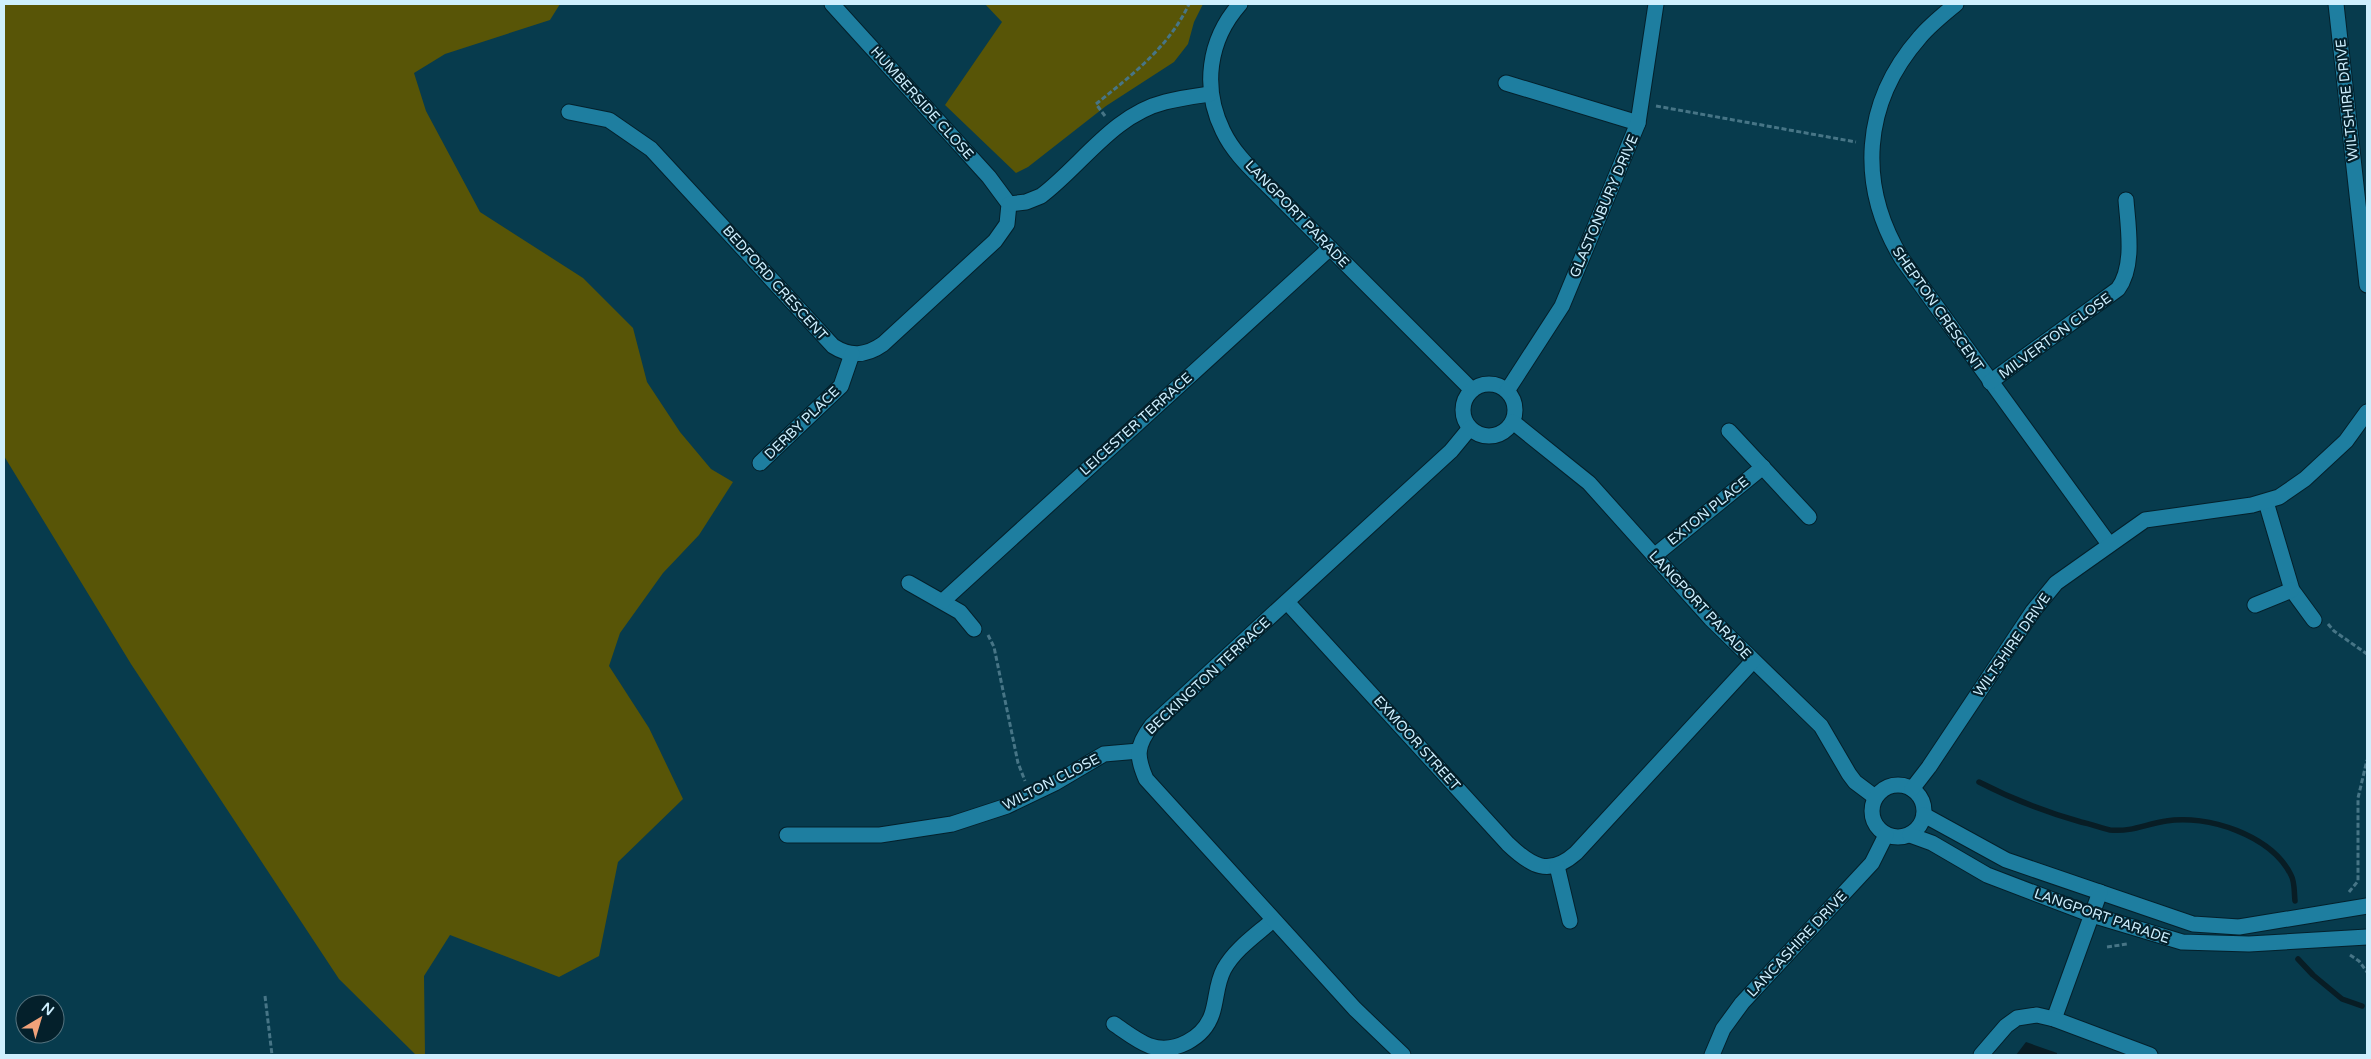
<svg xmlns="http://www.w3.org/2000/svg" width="2371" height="1059" font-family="'Varela Round',sans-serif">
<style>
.green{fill:#585507}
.water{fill:#081d25}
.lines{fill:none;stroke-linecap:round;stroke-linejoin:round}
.stream{stroke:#081d25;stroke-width:5.5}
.minor-casing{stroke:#04202b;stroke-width:17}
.path{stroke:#477586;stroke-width:3;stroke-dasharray:5 2.5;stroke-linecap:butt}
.minor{stroke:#1e7ea0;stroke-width:15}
.labels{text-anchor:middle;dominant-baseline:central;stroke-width:4.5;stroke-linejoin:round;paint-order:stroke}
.street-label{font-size:14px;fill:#ceeffe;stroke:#04202b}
</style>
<rect width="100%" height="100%" fill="#073b4d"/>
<!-- green -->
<g class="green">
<polygon points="4,4 560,4 550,20 445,54 414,73 426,111 480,212 583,278 633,328 647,382 680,432 711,469 733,482 699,535 663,573 620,633 609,666 649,728 683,799 618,862 599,956 559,977 450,935 424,976 425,1055 416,1055 339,979 131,664 4,456"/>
<polygon points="985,4 1203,4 1194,22 1188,44 1174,62 1106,106 1028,167 1016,173 945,105 1002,22"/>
</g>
<!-- water -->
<polygon class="water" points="2026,1042 2057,1053 2057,1055 2016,1055"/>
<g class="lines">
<!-- stream -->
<g class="stream">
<path d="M 1979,782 C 2012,799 2045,812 2081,822 C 2091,824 2101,828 2110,830 C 2133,832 2145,824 2166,821 C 2207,814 2271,835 2291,875 C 2295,882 2294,893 2295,901"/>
<polyline points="2298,959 2313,975 2342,999 2362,1006"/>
</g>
<defs>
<g id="minor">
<path d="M 1240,4 C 1208,40 1202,88 1223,131 C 1232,150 1247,165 1261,179 L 1472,390"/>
<path d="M 1956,4 C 1944,14 1930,25 1920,37 C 1862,103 1857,185 1902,259 L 2109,544"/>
<polyline points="2336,4 2367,285"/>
<polyline points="1506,83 1638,123"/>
<path d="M 569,112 L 609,120 L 651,149 L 833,346 C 850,357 866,356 883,344 L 995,241 L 1007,224 L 1009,204 L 989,177 L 832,4"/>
<path d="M 1009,204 L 1026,202 L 1041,196 C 1082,165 1113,115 1165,102 C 1180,98 1196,96 1210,94"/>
<path d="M 1990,382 L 2118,289 C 2135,266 2128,227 2126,200"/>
<circle cx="1489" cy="410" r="26"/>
<polyline points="1507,391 1562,306 1638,123 1656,4"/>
<polyline points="1513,422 1589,483 1711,619 1821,726 1849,774 1855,782 1875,797"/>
<polyline points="1729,431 1809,517"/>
<polyline points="760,463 841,386 852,354"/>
<polyline points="2266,502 2292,590 2314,620"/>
<polyline points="1654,556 1763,467"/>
<polyline points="909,583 960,612 974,629"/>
<polyline points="943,601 1330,248"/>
<path d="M 1287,602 L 1508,844 C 1531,866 1549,877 1576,853 L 1753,661"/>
<polyline points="2255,605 2292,590"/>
<circle cx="1898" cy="811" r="26"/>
<polyline points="1912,789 1929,767 2033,611 2056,583 2145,520 2252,505 2279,497 2305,479 2346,441 2367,412"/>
<polyline points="1924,815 2006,860 2193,924 2239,927 2367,906"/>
<polyline points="787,835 880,835 952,824 1007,806 1055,783 1104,754 1139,751"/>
<polyline points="1910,835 1932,843 1987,875 2092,915 2182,942 2249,944 2367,937"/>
<polyline points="1557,866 1570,921"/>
<polyline points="2054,1019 2100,892"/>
<path d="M 1114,1024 C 1126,1032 1137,1041 1150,1046 C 1175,1054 1204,1038 1212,1014 C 1217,999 1216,984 1224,969 C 1235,949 1256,935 1273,920"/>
<path d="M 1403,1055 L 1355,1009 L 1146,779 C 1136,756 1136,746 1152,725 L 1451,451 L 1470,428"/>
<polyline points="1712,1055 1723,1029 1742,1003 1872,863 1886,835"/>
<polyline points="1981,1055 2006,1026 2017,1018 2037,1015 2054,1019 2150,1055"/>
</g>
</defs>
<!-- minor casing -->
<use href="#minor" class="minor-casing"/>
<!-- path -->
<g class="path">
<polyline points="1656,106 1856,142"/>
<path d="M 1105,116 L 1096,104 C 1132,75 1169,47 1189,4"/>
<polyline points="2328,624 2334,631 2367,654"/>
<polyline points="988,635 994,647 1018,763 1025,781"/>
<polyline points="2349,892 2358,881 2358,798 2367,760"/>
<polyline points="2107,947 2127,944"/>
<polyline points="2350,955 2359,961 2367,972"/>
<polyline points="265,996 272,1055"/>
</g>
<!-- minor -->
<use href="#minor" class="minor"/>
</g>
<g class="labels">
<!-- street labels -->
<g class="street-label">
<text transform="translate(2347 100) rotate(-96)">WILTSHIRE DRIVE</text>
<text transform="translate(922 103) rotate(48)">HUMBERSIDE CLOSE</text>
<text transform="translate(1604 206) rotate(-67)">GLASTONBURY DRIVE</text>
<text transform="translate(1297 214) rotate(46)">LANGPORT PARADE</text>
<text transform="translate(775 283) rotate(48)">BEDFORD CRESCENT</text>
<text transform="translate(1938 309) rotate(55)">SHEPTON CRESCENT</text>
<text transform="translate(2055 336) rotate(-36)">MILVERTON CLOSE</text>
<text transform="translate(802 423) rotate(-44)">DERBY PLACE</text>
<text transform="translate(1136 424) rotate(-42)">LEICESTER TERRACE</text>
<text transform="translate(1708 511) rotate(-39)">EXTON PLACE</text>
<text transform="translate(1700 605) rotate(47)">LANGPORT PARADE</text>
<text transform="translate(2012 645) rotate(-55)">WILTSHIRE DRIVE</text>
<text transform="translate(1208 676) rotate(-43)">BECKINGTON TERRACE</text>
<text transform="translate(1417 743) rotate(48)">EXMOOR STREET</text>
<text transform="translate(1051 782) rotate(-27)">WILTON CLOSE</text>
<text transform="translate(2102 916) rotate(19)">LANGPORT PARADE</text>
<text transform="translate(1797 944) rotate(-47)">LANCASHIRE DRIVE</text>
</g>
</g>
<!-- border -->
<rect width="2371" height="1059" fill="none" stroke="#ceeffe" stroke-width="10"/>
<!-- north arrow -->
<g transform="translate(40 1019) rotate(38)"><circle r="24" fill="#04202b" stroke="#55737f"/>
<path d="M0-4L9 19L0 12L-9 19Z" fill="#f0a27a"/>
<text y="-8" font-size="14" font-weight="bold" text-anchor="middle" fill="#ceeffe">N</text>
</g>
</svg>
